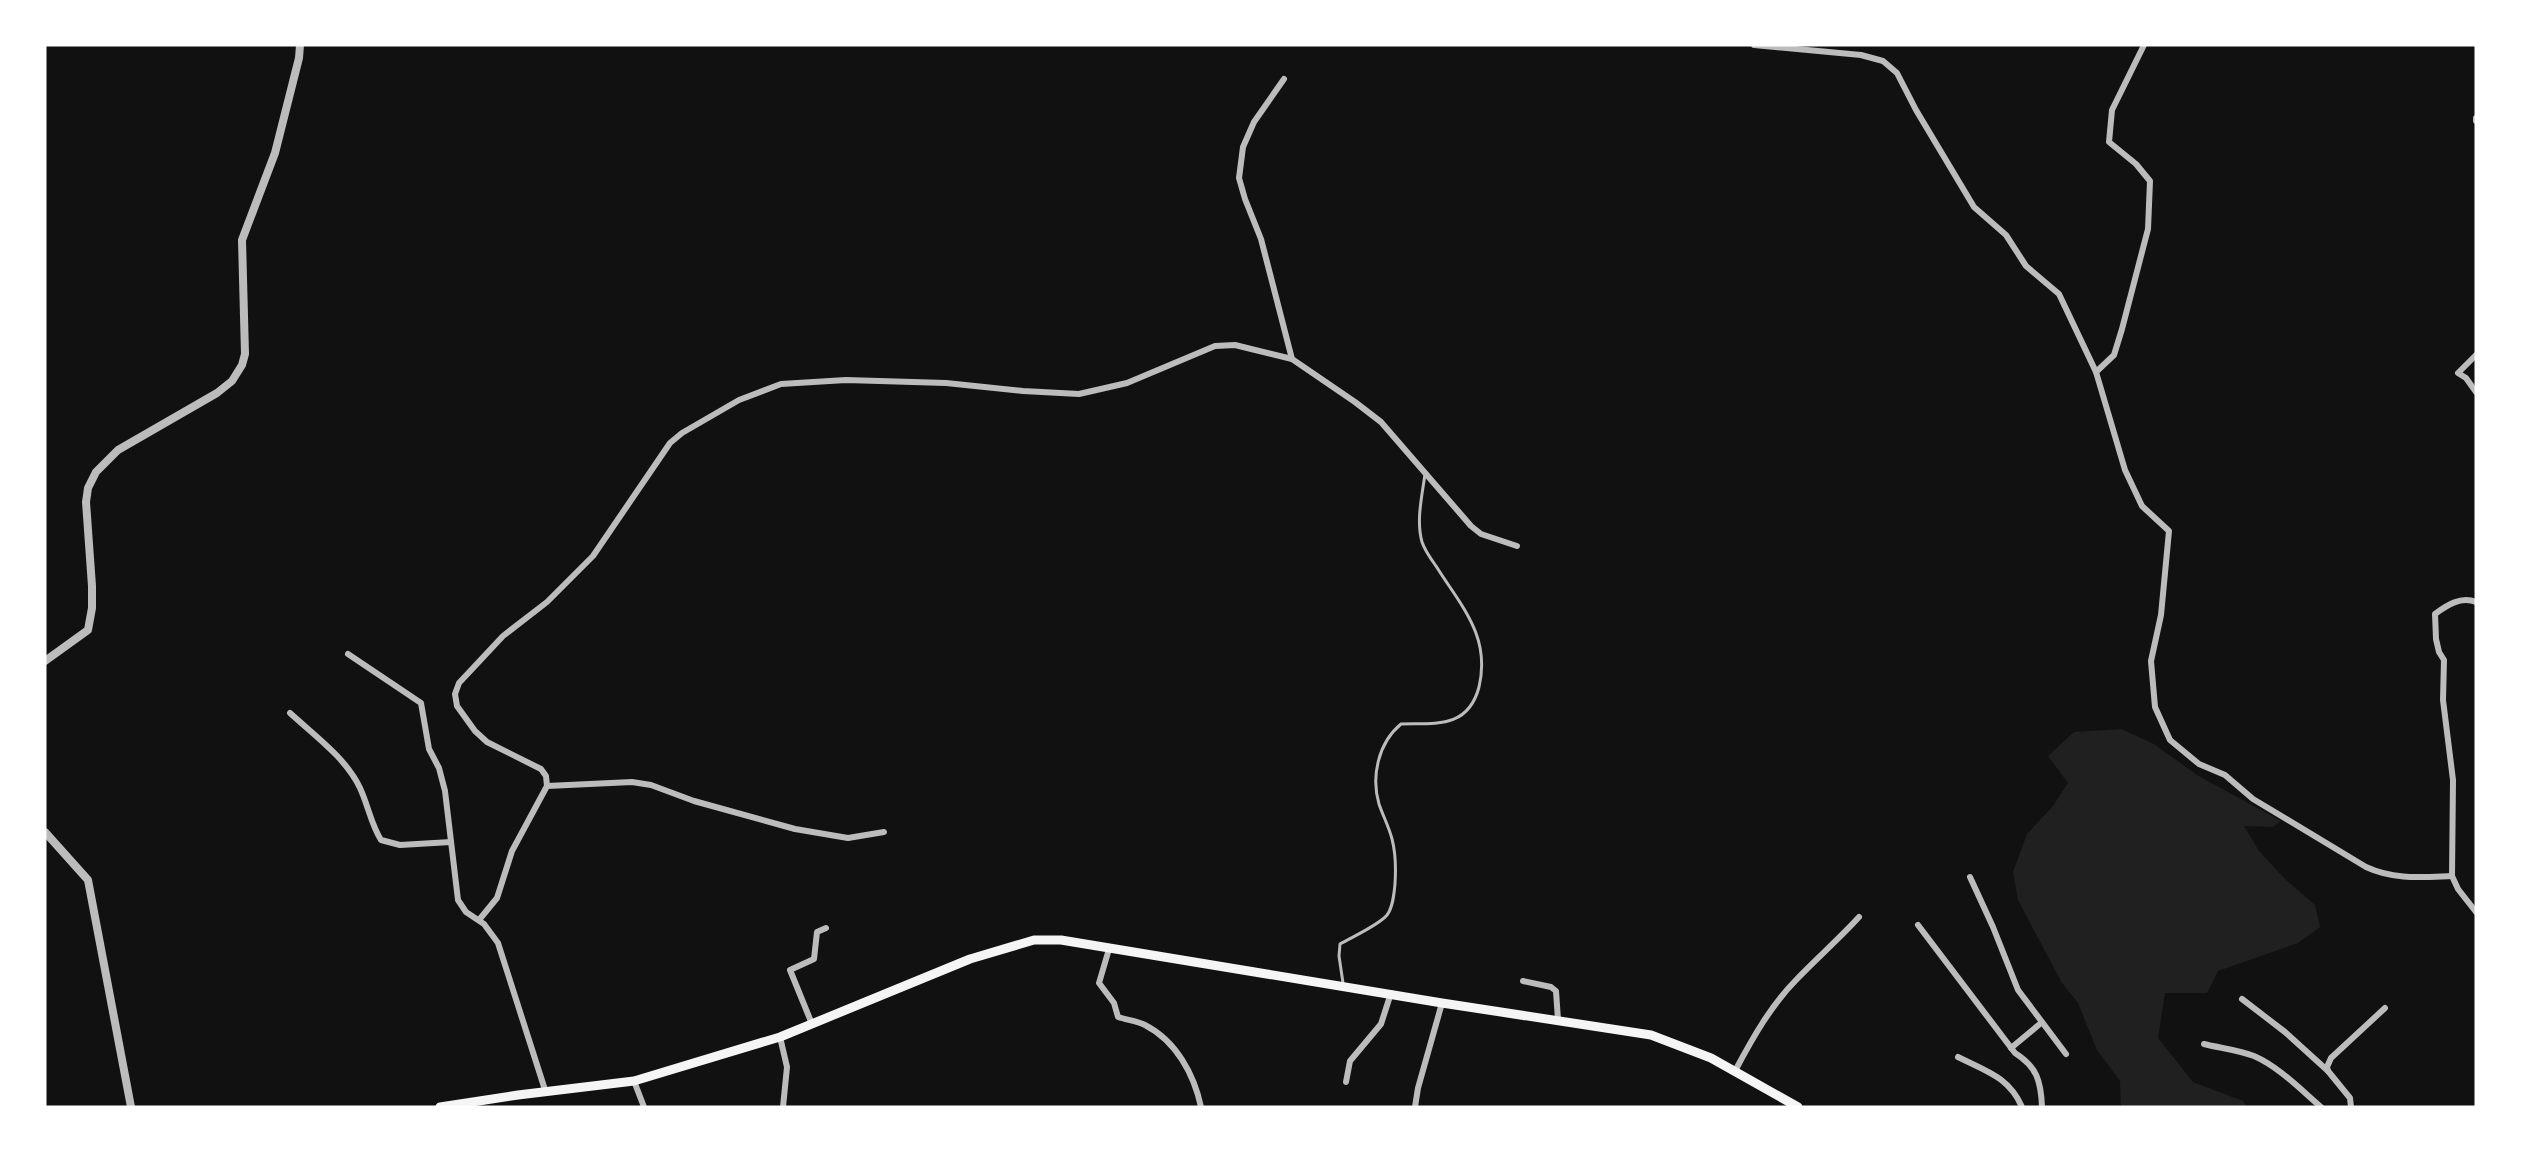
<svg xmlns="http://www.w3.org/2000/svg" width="2521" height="1152" font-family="'Roboto Condensed',sans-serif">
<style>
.green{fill:#202020}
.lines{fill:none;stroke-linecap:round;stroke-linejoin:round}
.service{stroke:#bcbcbc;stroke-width:3}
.minor{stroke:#bcbcbc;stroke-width:6}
.tertiary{stroke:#bcbcbc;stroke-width:8}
.primary{stroke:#f5f5f5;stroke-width:9}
</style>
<rect width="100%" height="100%" fill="#111"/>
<!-- green -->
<polygon class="green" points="2121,729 2154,744 2197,775 2281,821 2273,827 2244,826 2259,851 2285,879 2315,905 2320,927 2298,943 2218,971 2207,993 2165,993 2158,1038 2193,1082 2243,1101 2247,1107 2121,1107 2120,1081 2097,1050 2078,1003 2062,983 2018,900 2013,872 2027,834 2053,806 2068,783 2048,756 2074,732"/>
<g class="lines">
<!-- service -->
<path class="service" d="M 1343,983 L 1339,956 L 1340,944 C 1352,937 1379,925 1387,915 C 1393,907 1394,894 1395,884 C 1396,868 1396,854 1392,839 C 1389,827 1383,816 1379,804 C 1371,777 1378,743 1401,724 C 1435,723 1468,729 1479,687 C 1491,636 1461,606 1436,566 C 1431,559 1425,551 1422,542 C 1416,521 1422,496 1425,474"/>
<!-- minor -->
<g class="minor">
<path d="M 1754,45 L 1861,55 L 1883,61 L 1897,73 L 1916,110 L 1974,207 L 2006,235 L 2026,266 L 2059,294 L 2096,372 L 2125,470 L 2142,506 L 2169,531 L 2161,615 L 2151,661 L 2155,707 L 2170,740 L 2199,764 L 2225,775 L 2253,799 L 2366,867 C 2394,880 2422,877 2452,876"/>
<polyline points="1284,79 1254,122 1243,147 1239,178 1245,199 1261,239 1292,359 1355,402 1381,422 1471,526 1481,534 1517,546"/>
<polyline points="2476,118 2476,121"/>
<polyline points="2476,355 2458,373 2466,378 2476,392"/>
<polyline points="2096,372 2114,355 2122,329 2148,229 2150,181 2136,164 2109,142 2112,110 2144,45"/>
<path d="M 2476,602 C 2461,596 2447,605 2435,614 L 2436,639 L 2439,652 L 2444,660 L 2443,700 L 2453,780 L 2452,876 L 2458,889 L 2476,912"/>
<polyline points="348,654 421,703 429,749 439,768 445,791 458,900 466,912 484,924 498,943 546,1093"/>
<path d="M 290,713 C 314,735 346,758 360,788 C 368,805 371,824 381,840 L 400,845 L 451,842"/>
<polyline points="547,786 632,782 651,785 694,801 795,829 848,838 884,832"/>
<polyline points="1970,877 1993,927 2018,990 2066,1054"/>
<polyline points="479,920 497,898 512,851 547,786 546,776 541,769 487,742 475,731 457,706 455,694 459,683 503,636 547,602 593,556 670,443 682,433 739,400 781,384 846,380 946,383 1023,391 1079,394 1127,383 1215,346 1235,345 1292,359"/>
<path d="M 1918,925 L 2015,1053 C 2037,1067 2041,1081 2042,1107"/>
<path d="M 1109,949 L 1099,983 L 1114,1003 L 1118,1017 C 1127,1020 1137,1021 1145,1025 C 1176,1041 1194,1074 1201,1107"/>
<polyline points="1523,981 1551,987 1556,991 1558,1020"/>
<polyline points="2242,999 2285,1032 2328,1071"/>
<polyline points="812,1024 790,970 814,959 817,932 826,928"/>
<polyline points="780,1037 787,1067 783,1107"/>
<path d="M 2204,1044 C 2220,1048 2238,1050 2254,1056 C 2279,1067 2300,1089 2321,1107"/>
<polyline points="2011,1048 2041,1023"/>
<path d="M 1958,1057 C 1986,1071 2009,1077 2022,1107"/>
<path d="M 1735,1071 C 1752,1039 1771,1005 1797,979 C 1817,958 1839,939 1859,917"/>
<polyline points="634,1081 644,1107"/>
<polyline points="1346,1082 1350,1061 1381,1024 1391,993"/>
<polyline points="1415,1107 1418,1088 1442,1003"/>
<polyline points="2351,1107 2350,1098 2328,1071 2327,1067 2331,1058 2385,1008"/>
</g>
<!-- tertiary -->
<g class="tertiary">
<polyline points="45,661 88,630 92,608 92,586 86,502 88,488 96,472 118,450 217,393 232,381 242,365 245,354 242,240 275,153 299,58 300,45"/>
<polyline points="45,832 88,880 131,1107"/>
</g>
<!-- primary -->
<polyline class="primary" points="440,1107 518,1095 634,1081 780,1037 970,959 1034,940 1061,940 1442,1003 1651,1035 1711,1058 1798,1107"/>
</g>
<!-- border -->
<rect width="2521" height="1152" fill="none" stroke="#ffffff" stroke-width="93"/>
</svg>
